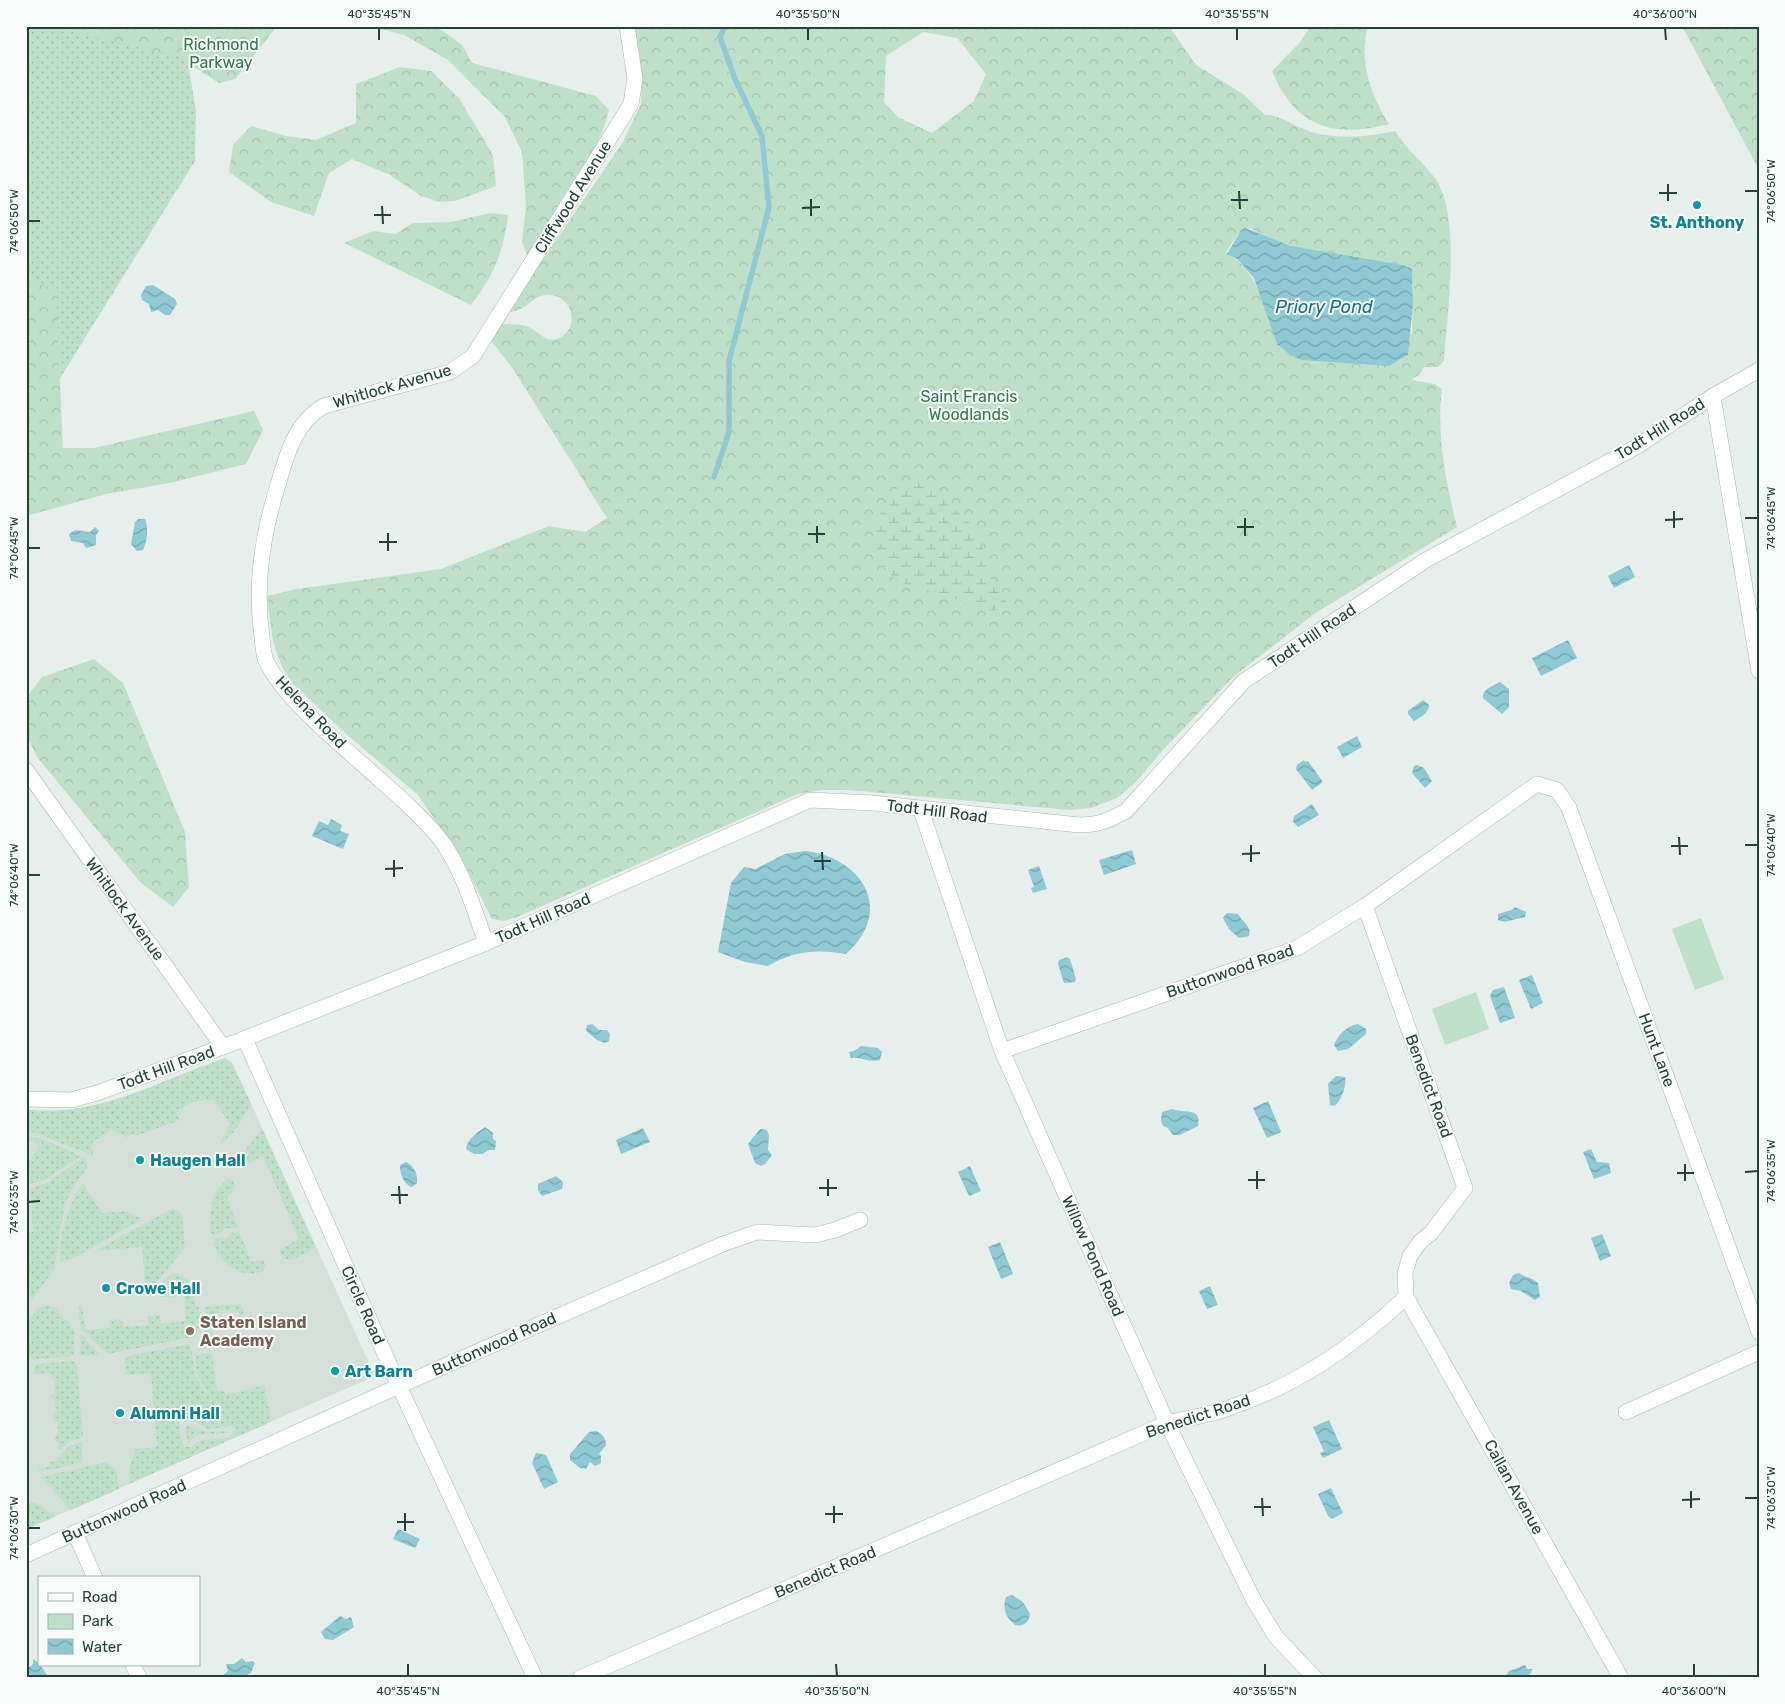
<svg xmlns="http://www.w3.org/2000/svg" width="1785" height="1704" font-family="Rubik,sans-serif">
<style>
.built{fill:#d4dfda}
.green{fill:url(#green-dots);fill-rule:evenodd}
.forest{fill:url(#forest-crowns);fill-rule:evenodd}
.wetland{fill:url(#wetland-marsh)}
.pitch{fill:#bfe0c8}
.water{fill:url(#water-waves)}
.lines{fill:none;stroke-linecap:round;stroke-linejoin:round}
.stream{stroke:#8ec9d4;stroke-width:5.5}
.street-casing{stroke:#a8b8b2;stroke-width:16}
.secondary-casing{stroke:#a4bbb3;stroke-width:16}
.street{stroke:#fff;stroke-width:15}
.secondary{stroke:#fff;stroke-width:15}
.ticks{fill:none;stroke:#24423a;stroke-width:2}
.culture-dot{fill:#0f9aa8;stroke:#f7fbf9;stroke-width:2}
.education-dot{fill:#8d6e63;stroke:#f7fbf9;stroke-width:2}
.labels{text-anchor:middle;dominant-baseline:central;stroke-width:4;stroke-linejoin:round;paint-order:stroke}
.park-label{font-size:16px;fill:#2d7a4b;stroke:#f7fbf9}
.street-label{font-size:16px;fill:#24423a;stroke:#f7fbf9}
.culture-label{font-size:16px;font-weight:bold;fill:#0d838f;stroke:#f7fbf9;text-anchor:start}
.education-label{font-size:16px;font-weight:bold;fill:#785e54;stroke:#f7fbf9;text-anchor:start}
.water-label{font-size:18px;font-style:italic;fill:#1c6f80;stroke:#f7fbf9}
.neatline{fill:none;stroke:#24423a;stroke-width:2}
.ticks-label{font-size:12px;text-anchor:middle;fill:#24423a}
</style>
<defs>
<pattern id="green-dots" width="8" height="8" patternUnits="userSpaceOnUse" patternTransform="scale(1.25)"><rect width="8" height="8" fill="#bfe0c8"/><path d="M2 2h.1M6 6h.1" fill="none" stroke="#a4c1ad" stroke-width="1.8" stroke-linecap="round"/></pattern>
<pattern id="forest-crowns" width="20" height="18" patternUnits="userSpaceOnUse" patternTransform="scale(1.25)"><rect width="20" height="18" fill="#bfe0c8"/><path d="M2 6a3 3 0 1 1 6 0M12 15a3 3 0 1 1 6 0" fill="none" stroke="#a4c1ad"/></pattern>
<pattern id="wetland-marsh" width="20" height="14" patternUnits="userSpaceOnUse" patternTransform="scale(1.25)"><rect width="20" height="14" fill="#bfe0c8"/><path d="M1 5h8M5 5V1M11 12h8M15 12V8" fill="none" stroke="#a4c1ad"/></pattern>
<pattern id="water-waves" width="16" height="10" patternUnits="userSpaceOnUse" patternTransform="scale(1.25)"><rect width="16" height="10" fill="#8ec9d4"/><path d="M0 5q4-4 8 0t8 0" fill="none" stroke="#74a5ad"/></pattern>
</defs>
<rect width="100%" height="100%" fill="#e6efeb"/>
<!-- built -->
<polygon class="built" points="234,1066 375,1376 26,1529 26,1117 53,1117"/>
<!-- green -->
<g class="green">
<polygon points="26,26 277,26 235,79 219,83 188,63 196,111 195,161 26,433"/>
<path d="M 225,1058 L 232,1063 L 251,1104 L 235,1131 L 220,1144 L 230,1124 L 214,1100 L 192,1102 L 176,1113 L 180,1120 L 136,1136 L 134,1134 L 126,1137 L 111,1130 L 92,1143 L 93,1158 C 85,1150 78,1150 68,1146 C 52,1141 44,1134 26,1131 L 26,1109 C 96,1119 162,1079 225,1058 Z"/>
<polygon points="262,1129 316,1248 292,1260 283,1259 279,1250 299,1239 263,1156 249,1163 242,1158 243,1153"/>
<polygon points="26,1136 43,1139 81,1156 44,1180 30,1184 28,1164 39,1146 32,1141 26,1141"/>
<polygon points="84,1157 87,1163 87,1168 71,1191 65,1203 54,1269 31,1302 30,1290 26,1290 26,1233 33,1232 30,1188 47,1183"/>
<path d="M 227,1179 L 232,1179 L 236,1186 L 227,1198 L 238,1227 L 231,1229 L 225,1228 L 221,1233 L 214,1235 L 211,1234 C 209,1214 211,1192 227,1179 Z"/>
<path d="M 83,1183 L 102,1213 L 126,1211 L 142,1219 L 70,1260 L 61,1262 C 55,1242 71,1199 83,1183 Z"/>
<polygon points="173,1208 182,1214 185,1248 156,1283 145,1283 142,1247 95,1251"/>
<path d="M 239,1231 L 251,1262 L 263,1260 L 266,1265 L 264,1271 C 242,1281 220,1263 213,1243 L 215,1239 L 222,1237 L 227,1239 L 232,1233 Z"/>
<polygon points="178,1273 193,1283 196,1307 199,1307 200,1328 197,1336 108,1354 81,1329 78,1306 82,1304 85,1330 110,1328 109,1320 122,1319 123,1327 148,1325 148,1316 160,1315 161,1324 186,1321 184,1296 161,1297 160,1287 171,1274"/>
<polygon points="239,1304 244,1308 240,1328 239,1312 220,1310 218,1313 211,1314 213,1341 205,1341 204,1307"/>
<path d="M 45,1305 L 54,1307 L 74,1329 L 75,1356 L 26,1360 C 26,1344 24,1310 45,1305 Z"/>
<polygon points="80,1335 82,1335 100,1355 80,1356"/>
<path d="M 189,1344 L 191,1347 L 195,1375 L 206,1393 L 208,1393 L 197,1374 L 195,1355 L 212,1353 L 217,1391 L 223,1391 L 226,1394 C 240,1393 250,1387 265,1386 L 271,1422 L 129,1484 L 129,1466 L 134,1456 L 134,1449 L 157,1447 L 151,1373 L 125,1375 L 125,1359 L 132,1355 ZM 183,1420 L 193,1421 L 208,1429 L 233,1426 L 235,1431 L 229,1438 L 200,1440 L 191,1447 L 185,1447 L 182,1443 L 179,1424 Z"/>
<polygon points="72,1361 75,1362 77,1367 83,1437 70,1441 59,1451 58,1443 53,1438 58,1433 57,1422 52,1418 56,1412 55,1401 50,1397 55,1392 54,1381 49,1373 34,1374 33,1367 36,1364"/>
<polygon points="188,1425 207,1432 226,1431 228,1433 198,1435 188,1442 185,1430"/>
<polygon points="82,1442 82,1462 60,1468 39,1471 39,1468 49,1467 49,1462 56,1461 69,1446"/>
<polygon points="106,1462 116,1469 119,1489 71,1510 41,1477"/>
<polygon points="26,1502 37,1504 57,1516 26,1529"/>
</g>
<!-- forest -->
<g class="forest">
<polygon points="46,26 277,26 235,79 219,83 181,57"/>
<path d="M 369,26 L 436,26 L 462,45 L 472,63 L 596,96 L 609,110 C 595,165 558,212 528,259 L 522,241 L 526,206 L 522,152 L 505,117 L 448,60 L 404,35 Z"/>
<path d="M 632,26 L 1169,26 L 1196,65 L 1243,94 L 1265,115 C 1276,113 1301,130 1315,133 C 1341,139 1370,137 1395,131 C 1406,149 1423,162 1435,178 C 1462,217 1447,314 1444,361 L 1438,367 L 1424,367 L 1420,374 L 1411,380 L 1435,384 L 1442,389 C 1436,436 1446,481 1457,527 L 1314,614 L 1233,677 L 1163,750 L 1135,783 L 1117,798 L 1091,808 L 1069,810 L 849,790 L 822,790 L 798,794 L 517,917 L 504,921 L 492,919 L 461,858 L 418,795 L 345,733 L 294,685 L 282,667 L 273,642 L 267,596 L 297,589 L 441,569 L 549,526 L 585,532 L 607,518 L 511,366 L 491,341 L 499,324 C 508,324 518,324 526,326 C 537,329 544,343 557,339 C 581,330 574,294 547,295 C 531,295 528,312 507,312 L 623,142 L 641,104 L 642,72 ZM 923,32 L 957,38 L 986,74 L 974,101 L 932,133 L 898,117 L 884,102 L 886,56 ZM 1251,229 C 1293,254 1355,258 1403,265 L 1413,284 L 1412,334 L 1262,297 C 1254,278 1244,264 1226,252 L 1241,230 Z"/>
<path d="M 1311,26 L 1368,26 C 1358,61 1371,95 1389,124 C 1332,139 1295,126 1272,71 L 1300,42 Z"/>
<polygon points="1682,26 1759,26 1759,170"/>
<polygon points="400,67 431,71 459,98 493,155 496,186 455,201 439,202 421,196 390,175 352,159 329,173 314,216 271,202 229,172 233,145 251,126 286,136 316,140 356,123 356,84"/>
<path d="M 490,213 L 508,215 C 504,251 493,277 471,305 L 344,243 L 373,231 L 395,234 L 413,223 L 451,222 Z"/>
<polygon points="26,278 56,290 63,448 94,448 254,411 263,430 246,464 174,482 106,494 26,516"/>
<polygon points="94,659 123,683 185,832 189,887 173,907 141,883 37,757 26,734 26,698 42,677"/>
</g>
<!-- wetland -->
<path class="wetland" d="M 912,480 L 931,487 L 973,526 L 983,545 L 984,560 L 990,577 L 1005,598 L 1007,608 C 987,616 967,603 949,596 C 933,589 912,589 897,580 C 875,566 871,532 882,510 C 887,501 895,495 899,485 Z"/>
<!-- pitch -->
<g class="pitch">
<polygon points="1701,918 1724,979 1695,990 1672,929"/>
<polygon points="1476,992 1489,1029 1445,1045 1432,1009"/>
</g>
<!-- water -->
<g class="water">
<polygon points="1245,228 1291,246 1403,265 1412,269 1413,304 1408,355 1389,366 1302,360 1290,355 1277,344 1254,278 1237,259 1227,254 1241,230"/>
<polygon points="153,285 175,299 177,304 170,315 165,315 158,310 151,312 149,304 142,300 141,295 146,286"/>
<path d="M 139,519 L 145,519 C 149,528 147,542 143,550 L 137,551 L 131,544 L 135,522 Z"/>
<polygon points="95,527 99,531 96,535 96,545 86,548 83,543 71,541 69,534 75,530 90,532"/>
<polygon points="1629,565 1635,577 1614,588 1608,576"/>
<polygon points="1568,640 1577,658 1541,676 1532,658"/>
<path d="M 1500,682 L 1509,689 L 1509,707 L 1502,714 L 1483,698 C 1482,689 1493,686 1500,682 Z"/>
<path d="M 1423,700 L 1429,705 C 1428,714 1421,717 1414,721 L 1408,714 L 1408,711 Z"/>
<polygon points="1357,736 1362,747 1343,758 1337,747"/>
<polygon points="1304,760 1305,762 1308,761 1323,782 1312,790 1296,769 1297,765"/>
<polygon points="1417,765 1424,768 1432,781 1425,788 1412,773 1414,766"/>
<polygon points="1312,804 1319,815 1298,827 1293,822 1294,816"/>
<polygon points="331,819 342,825 340,831 349,834 343,849 312,836 319,821 328,825"/>
<polygon points="1132,850 1136,864 1104,875 1099,860"/>
<path d="M 805,851 C 812,852 820,853 827,856 C 875,875 885,920 846,954 C 818,949 793,951 768,966 L 745,962 L 718,952 L 731,883 L 744,867 L 755,869 L 785,854 Z"/>
<polygon points="1039,866 1047,889 1033,893 1031,888 1034,887 1028,870"/>
<polygon points="1515,907 1526,912 1525,917 1504,922 1498,920 1498,914 1512,910"/>
<path d="M 1227,913 L 1238,914 C 1243,923 1252,926 1249,936 L 1239,938 L 1229,929 L 1223,918 Z"/>
<polygon points="1067,957 1070,959 1076,979 1075,982 1064,983 1058,964 1059,960"/>
<polygon points="1532,975 1543,1003 1531,1009 1519,980"/>
<polygon points="1504,987 1515,1018 1500,1023 1490,996 1493,990"/>
<polygon points="592,1024 599,1030 607,1030 610,1034 609,1041 605,1043 597,1040 586,1031 587,1025"/>
<path d="M 1358,1024 L 1366,1029 L 1366,1034 L 1348,1049 L 1338,1051 L 1334,1045 C 1338,1035 1346,1026 1358,1024 Z"/>
<path d="M 861,1046 L 878,1048 L 882,1052 L 880,1060 C 870,1063 859,1056 851,1058 L 849,1052 L 854,1051 Z"/>
<path d="M 1336,1076 L 1345,1077 C 1347,1085 1341,1102 1334,1106 L 1330,1105 L 1328,1084 Z"/>
<polygon points="1268,1101 1281,1132 1267,1138 1253,1108"/>
<path d="M 1172,1109 C 1184,1114 1202,1106 1198,1126 L 1180,1135 L 1173,1135 L 1168,1128 L 1163,1126 L 1161,1120 L 1162,1112 Z"/>
<path d="M 485,1127 L 493,1133 L 493,1139 L 496,1141 L 495,1150 L 489,1150 L 482,1154 L 474,1154 L 466,1149 C 467,1139 477,1133 485,1127 Z"/>
<polygon points="643,1128 650,1142 621,1154 616,1140"/>
<polygon points="760,1129 767,1130 769,1136 768,1150 772,1155 765,1164 761,1166 755,1163 748,1144"/>
<polygon points="1591,1149 1597,1162 1609,1163 1611,1173 1594,1179 1583,1152"/>
<path d="M 406,1162 C 414,1166 418,1174 417,1183 L 412,1187 C 403,1185 400,1173 400,1165 Z"/>
<polygon points="970,1166 981,1191 969,1196 958,1172"/>
<polygon points="556,1176 563,1182 562,1189 542,1196 538,1190 538,1184"/>
<polygon points="1602,1234 1611,1256 1600,1261 1591,1238"/>
<polygon points="1000,1242 1013,1274 1001,1279 988,1247"/>
<path d="M 1519,1273 C 1525,1278 1532,1277 1538,1283 L 1540,1297 L 1535,1300 L 1521,1291 L 1511,1289 L 1509,1283 L 1513,1275 Z"/>
<polygon points="1210,1286 1218,1305 1207,1309 1199,1291"/>
<polygon points="1329,1420 1342,1449 1323,1458 1320,1453 1324,1451 1313,1427"/>
<path d="M 596,1431 C 603,1434 606,1438 606,1445 L 599,1454 L 601,1456 L 601,1463 L 595,1466 L 590,1462 L 586,1469 L 580,1468 L 570,1460 L 570,1454 L 589,1432 Z"/>
<polygon points="536,1453 546,1455 558,1482 544,1489 532,1463"/>
<polygon points="1331,1488 1343,1513 1332,1519 1328,1516 1318,1494"/>
<polygon points="398,1529 420,1539 415,1548 393,1539"/>
<path d="M 1012,1595 L 1023,1602 L 1030,1614 C 1029,1622 1024,1627 1015,1625 C 1006,1618 1002,1609 1006,1597 Z"/>
<polygon points="340,1616 346,1619 351,1617 354,1627 333,1640 325,1639 321,1632"/>
<polygon points="242,1658 246,1662 253,1661 255,1663 251,1673 240,1678 224,1678 222,1676 228,1671 226,1664 234,1664"/>
<polygon points="33,1659 39,1663 49,1678 31,1678 27,1669 33,1664"/>
<polygon points="1525,1665 1527,1669 1532,1669 1531,1673 1525,1678 1505,1678 1509,1671"/>
</g>
<g class="lines">
<!-- stream -->
<polyline class="stream" points="714,477 729,432 729,361 769,207 762,136 735,79 720,37 725,26"/>
<defs>
<g id="street">
<polyline points="1713,396 1759,671"/>
<polyline points="26,770 223,1047"/>
<polyline points="921,810 1002,1051 1167,1423 1253,1599 1276,1637 1315,1678"/>
<path d="M 486,943 C 475,912 465,878 447,849 C 434,828 399,796 379,779 C 345,748 287,702 267,663 C 263,656 263,645 262,637 C 255,588 261,542 275,495 C 285,462 292,424 324,406 L 450,372 L 473,356 L 631,104 L 635,79 L 627,26"/>
<polyline points="245,1039 399,1386 535,1678"/>
<polyline points="1002,1051 1297,948 1365,906 1537,784 1557,790 1569,808 1759,1332"/>
<polyline points="1406,1297 1621,1678"/>
<polyline points="1626,1412 1759,1352"/>
<polyline points="75,1533 95,1578"/>
<polyline points="26,1555 399,1386 723,1244 757,1232 815,1235 835,1230 860,1220"/>
<polyline points="133,1665 139,1678"/>
<path d="M 580,1678 L 1167,1423 C 1187,1419 1207,1415 1226,1409 C 1296,1386 1353,1347 1406,1297 L 1405,1273 L 1410,1256 L 1420,1242 L 1431,1233 L 1465,1188 L 1365,906"/>
</g>
<path id="secondary" d="M 26,1099 L 71,1100 L 97,1093 L 236,1042 L 486,943 L 810,800 L 873,803 L 1079,825 C 1098,825 1110,820 1126,811 L 1244,681 L 1426,560 L 1636,447 L 1713,396 L 1759,370"/>
</defs>
<!-- street casing -->
<use href="#street" class="street-casing"/>
<!-- secondary casing -->
<use href="#secondary" class="secondary-casing"/>
<!-- street -->
<use href="#street" class="street"/>
<!-- secondary -->
<use href="#secondary" class="secondary"/>
</g>
<!-- ticks -->
<path class="ticks" d="M 379,28 L 379,40M 808,28 L 808,40M 1237,28 L 1237,40M 1665,28 L 1666,40M 1668,184 L 1668,201M 1239,191 L 1240,209M 1745,191 L 1758,191M 1659,193 L 1677,193M 811,199 L 811,216M 1231,200 L 1248,200M 382,206 L 383,224M 802,208 L 820,207M 374,215 L 391,215M 28,221 L 40,221M 1674,511 L 1674,528M 1245,518 L 1245,536M 1745,518 L 1758,518M 1665,520 L 1683,519M 817,526 L 817,543M 1237,527 L 1254,527M 388,533 L 388,551M 808,534 L 825,534M 379,542 L 397,542M 28,548 L 40,548M 1679,837 L 1680,855M 1251,845 L 1251,862M 1745,845 L 1758,845M 1671,846 L 1688,846M 822,852 L 823,870M 1242,854 L 1260,853M 394,860 L 394,877M 814,861 L 831,861M 385,869 L 403,868M 28,875 L 40,875M 1685,1164 L 1685,1181M 1257,1171 L 1257,1189M 1745,1172 L 1758,1171M 1677,1173 L 1694,1173M 828,1179 L 828,1196M 1248,1180 L 1265,1180M 399,1186 L 400,1204M 819,1188 L 837,1188M 391,1195 L 408,1195M 28,1202 L 40,1201M 1691,1491 L 1691,1508M 1262,1498 L 1263,1516M 1745,1498 L 1758,1498M 1682,1500 L 1700,1499M 834,1506 L 834,1523M 1254,1507 L 1271,1507M 405,1513 L 405,1531M 825,1514 L 843,1514M 397,1522 L 414,1522M 28,1528 L 40,1528M 408,1664 L 408,1676M 836,1664 L 837,1676M 1265,1664 L 1265,1676M 1694,1664 L 1694,1676"/>
<!-- markers -->
<g class="culture-dot">
<circle cx="1697" cy="205" r="5"/>
<circle cx="140" cy="1160" r="5"/>
<circle cx="106" cy="1288" r="5"/>
<circle cx="335" cy="1371" r="5"/>
<circle cx="120" cy="1413" r="5"/>
</g>
<circle class="education-dot" cx="190" cy="1331" r="5"/>
<g class="labels">
<!-- park labels -->
<g class="park-label">
<text x="221" y="44">Richmond<tspan x="221" dy="18">Parkway</tspan></text>
<text x="969" y="396">Saint Francis<tspan x="969" dy="18">Woodlands</tspan></text>
</g>
<!-- street labels -->
<g class="street-label">
<text transform="translate(573 197) rotate(-58)">Cliffwood Avenue</text>
<text transform="translate(392 386) rotate(-16)">Whitlock Avenue</text>
<text transform="translate(1660 429) rotate(-32)">Todt Hill Road</text>
<text transform="translate(1312 636) rotate(-34)">Todt Hill Road</text>
<text transform="translate(311 712) rotate(46)">Helena Road</text>
<text transform="translate(937 811) rotate(7)">Todt Hill Road</text>
<text transform="translate(125 909) rotate(54)">Whitlock Avenue</text>
<text transform="translate(543 918) rotate(-24)">Todt Hill Road</text>
<text transform="translate(1230 971) rotate(-19)">Buttonwood Road</text>
<text transform="translate(1657 1050) rotate(70)">Hunt Lane</text>
<text transform="translate(166 1068) rotate(-20)">Todt Hill Road</text>
<text transform="translate(1429 1086) rotate(70)">Benedict Road</text>
<text transform="translate(1093 1256) rotate(66)">Willow Pond Road</text>
<text transform="translate(363 1305) rotate(66)">Circle Road</text>
<text transform="translate(494 1344) rotate(-24)">Buttonwood Road</text>
<text transform="translate(1198 1416) rotate(-18)">Benedict Road</text>
<text transform="translate(1514 1487) rotate(61)">Callan Avenue</text>
<text transform="translate(124 1511) rotate(-24)">Buttonwood Road</text>
<text transform="translate(825 1572) rotate(-23)">Benedict Road</text>
</g>
<!-- culture labels -->
<g class="culture-label">
<text x="1697" y="222" text-anchor="middle">St. Anthony</text>
<text x="150" y="1160">Haugen Hall</text>
<text x="116" y="1288">Crowe Hall</text>
<text x="345" y="1371">Art Barn</text>
<text x="130" y="1413">Alumni Hall</text>
</g>
<!-- education labels -->
<g class="education-label">
<text x="200" y="1322">Staten Island<tspan x="200" dy="18">Academy</tspan></text>
</g>
<!-- water labels -->
<g class="water-label">
<text x="1324" y="307">Priory Pond</text>
</g>
</g>
<!-- border -->
<rect width="1785" height="1704" fill="none" stroke="#f7fbf9" stroke-width="55"/>
<!-- legend -->
<rect x="38" y="1576" width="162" height="90" fill="#f7fbf9" stroke="#a3b1ad"/>
<rect x="48" y="1593" width="25" height="8" fill="#ffffff" stroke="#a3b1ad"/>
<text x="82" y="1602" font-size="15" fill="#24423a">Road</text>
<rect x="48" y="1614" width="25" height="15" fill="#bfe0c8" stroke="#a3b1ad"/>
<text x="82" y="1626" font-size="15" fill="#24423a">Park</text>
<rect x="48" y="1639" width="25" height="15" fill="url(#water-waves)" stroke="#a3b1ad"/>
<text x="82" y="1652" font-size="15" fill="#24423a">Water</text>
<rect x="28" y="28" width="1730" height="1648" class="neatline"/>
<g class="ticks-label">
<text x="379" y="18">40°35'45"N</text>
<text x="808" y="18">40°35'50"N</text>
<text x="1237" y="18">40°35'55"N</text>
<text x="1665" y="18">40°36'00"N</text>
<text transform="translate(1771 191) rotate(-90)" y="4">74°06'50"W</text>
<text transform="translate(14 221) rotate(-90)" y="4">74°06'50"W</text>
<text transform="translate(1771 518) rotate(-90)" y="4">74°06'45"W</text>
<text transform="translate(14 548) rotate(-90)" y="4">74°06'45"W</text>
<text transform="translate(1771 845) rotate(-90)" y="4">74°06'40"W</text>
<text transform="translate(14 875) rotate(-90)" y="4">74°06'40"W</text>
<text transform="translate(1771 1171) rotate(-90)" y="4">74°06'35"W</text>
<text transform="translate(14 1202) rotate(-90)" y="4">74°06'35"W</text>
<text transform="translate(1771 1498) rotate(-90)" y="4">74°06'30"W</text>
<text transform="translate(14 1528) rotate(-90)" y="4">74°06'30"W</text>
<text x="408" y="1695">40°35'45"N</text>
<text x="837" y="1695">40°35'50"N</text>
<text x="1265" y="1695">40°35'55"N</text>
<text x="1694" y="1695">40°36'00"N</text>
</g>
</svg>
